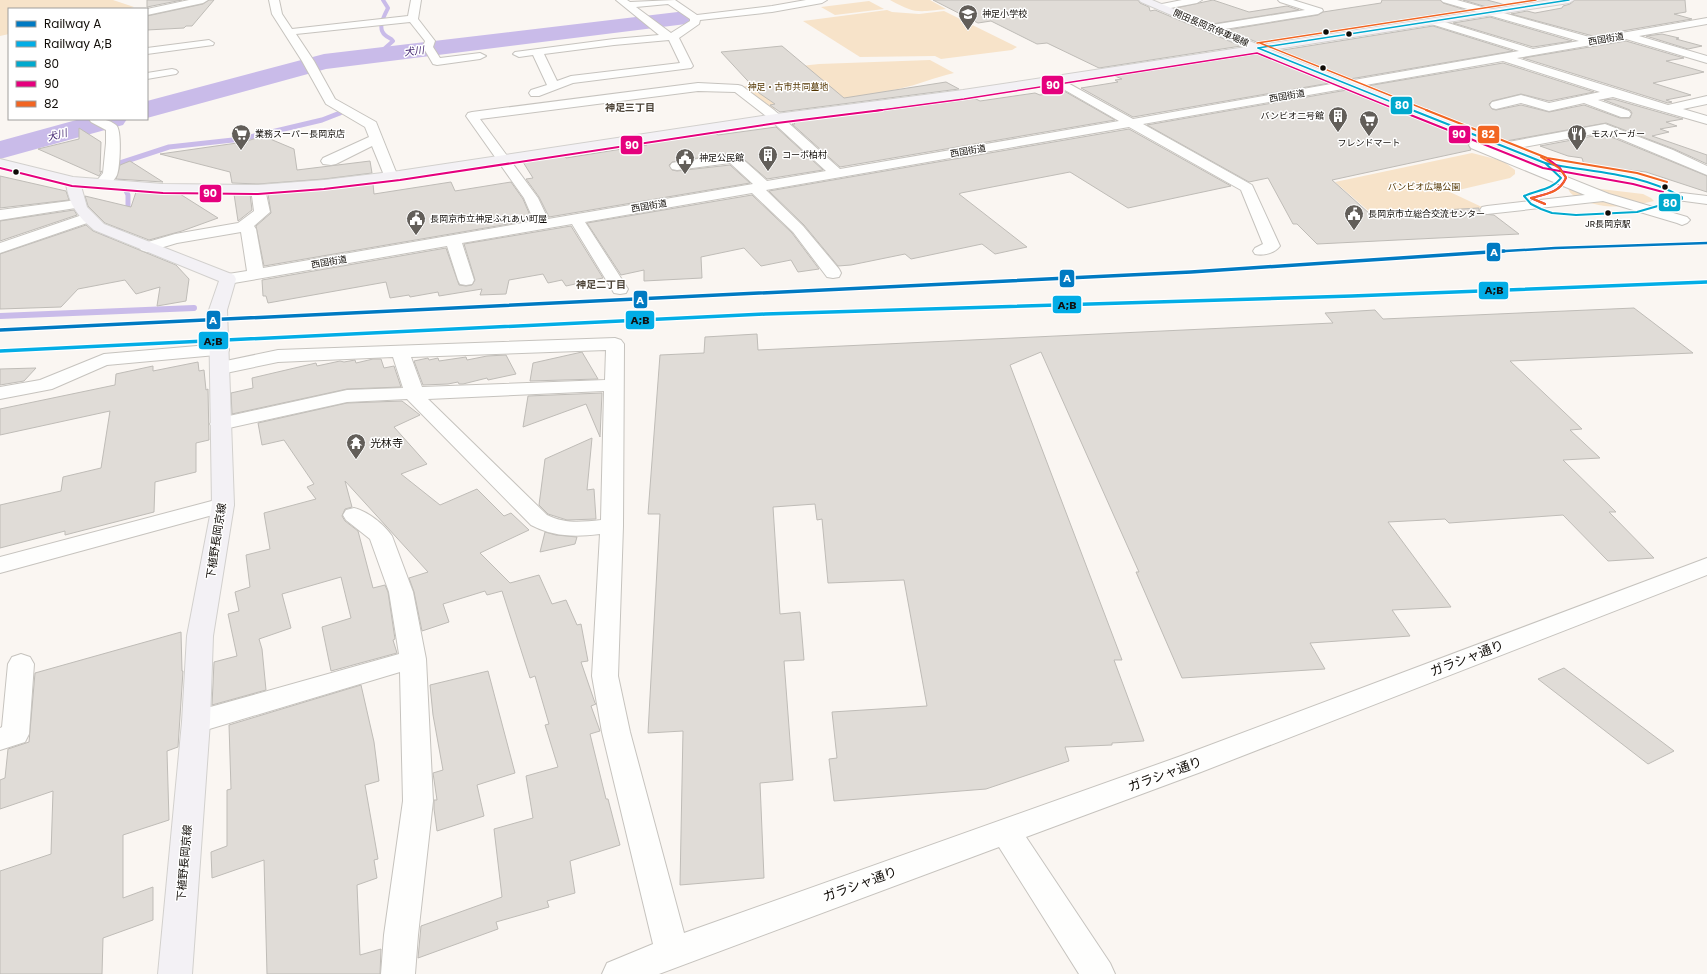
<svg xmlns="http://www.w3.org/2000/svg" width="1707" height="974" font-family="Poppins,'Noto Sans JP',sans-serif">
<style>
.green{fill:#f7e3c9}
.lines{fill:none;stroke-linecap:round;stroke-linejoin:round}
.stream-far2{stroke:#c9bbe9;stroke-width:4}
.stream-far1{stroke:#c9bbe9;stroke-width:5}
.stream{stroke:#c9bbe9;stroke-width:6}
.river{fill:#c9bbe9;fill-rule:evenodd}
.building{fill:#e0dcd7;stroke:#bfbcb7}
.minor-casing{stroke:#c6c3be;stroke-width:2}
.major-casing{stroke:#d2d0cd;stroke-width:2}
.minor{fill:#fefefd;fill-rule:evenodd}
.major{fill:#f3f1f5;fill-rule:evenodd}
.bus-1-far1-casing{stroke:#fff;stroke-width:3}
.bus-1-casing{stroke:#fff;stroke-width:4}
.bus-2-far1-casing{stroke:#fff;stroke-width:3}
.bus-2-casing{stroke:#fff;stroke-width:4}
.bus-3-far1-casing{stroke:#fff;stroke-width:3}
.bus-3-casing{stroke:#fff;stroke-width:4}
.bus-1-far1{stroke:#00a9ce;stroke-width:1.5}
.bus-1{stroke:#00a9ce;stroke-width:2}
.bus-2-far1{stroke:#e5007d;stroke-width:1.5}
.bus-2{stroke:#e5007d;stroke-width:2}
.bus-3-far1{stroke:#f26522;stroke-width:1.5}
.bus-3{stroke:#f26522;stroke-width:2}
.rail-1-far1-casing{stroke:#fff;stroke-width:4.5}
.rail-1-casing{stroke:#fff;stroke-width:6}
.rail-2-casing{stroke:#fff;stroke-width:6}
.rail-1-far1{stroke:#007ac2;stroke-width:2.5}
.rail-1{stroke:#007ac2;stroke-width:3.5}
.rail-2{stroke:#02ade6;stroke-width:3.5}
.bus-dot{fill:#100c07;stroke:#fff;stroke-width:1.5}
.labels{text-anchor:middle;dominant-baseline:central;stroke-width:3;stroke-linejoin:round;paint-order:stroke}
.far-poi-label{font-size:9px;fill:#100c07;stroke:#fff;text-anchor:start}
.far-street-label{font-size:9px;fill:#100c07;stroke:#fff}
.far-park-label{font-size:9px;fill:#523500;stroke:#fff}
.far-bus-label{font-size:9px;fill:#100c07;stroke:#fff}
.far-water-label{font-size:10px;font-style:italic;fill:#3c1e6b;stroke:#fff}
.far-neighbourhood-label{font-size:10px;font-weight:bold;fill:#4e4539;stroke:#fff}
.poi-label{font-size:11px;fill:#100c07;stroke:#fff;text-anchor:start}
.street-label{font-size:11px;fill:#100c07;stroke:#fff}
.near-street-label{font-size:13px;fill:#100c07;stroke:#fff}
.line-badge{stroke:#fff;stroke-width:1.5}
.badge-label{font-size:11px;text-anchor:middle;font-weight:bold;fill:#fff}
.pale-badge-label{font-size:11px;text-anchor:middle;font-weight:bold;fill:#111}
</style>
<rect width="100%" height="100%" fill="#faf6f2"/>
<!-- green -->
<g class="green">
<polygon points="0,0 113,0 134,7 127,9 9,9 9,34 0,36"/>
<path d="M 890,0 L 930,0 L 946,9 C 918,12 915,14 890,0 Z"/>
<polygon points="869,1 884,9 835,15 821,7"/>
<polygon points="887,10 892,12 919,14 944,11 1017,47 1012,50 941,59 935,56 860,57 803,21"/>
<path d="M 930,60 L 954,73 C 935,77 918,85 898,89 C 858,98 816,102 774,109 L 742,87 L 754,84 L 746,72 L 819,64 Z"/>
<polygon points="1472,153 1503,161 1515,170 1515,174 1510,178 1450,192 1484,208 1371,213 1335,182"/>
<path d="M 1575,186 L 1643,194 L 1651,198 L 1654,201 C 1629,207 1606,210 1582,200 C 1576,197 1570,195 1568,188 Z"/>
</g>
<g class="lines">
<!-- stream-far2 -->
<g class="stream-far2">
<path d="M 383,0 L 388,8 C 384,16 377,28 385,35 C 388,38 391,38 393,41 L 384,49"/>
<polyline points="620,26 630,23"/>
</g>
<!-- stream-far1 -->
<polyline class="stream-far1" points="97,240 121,229 128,213 128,195 120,178 118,165 120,163 169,147 242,139 322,120 340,113"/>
<!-- stream -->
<polyline class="stream" points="0,316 194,308"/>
<!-- river -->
<g class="river">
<polygon points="686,11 694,13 697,18 694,23 326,69 147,118 147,101 324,54"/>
<polygon points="80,119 127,119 123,125 0,159 0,141"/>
</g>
</g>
<!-- building -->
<g class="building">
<polygon points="147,0 182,0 147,7"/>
<polygon points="209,0 214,0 192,26 186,26 184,28 147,30 147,16 203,4"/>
<polygon points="933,0 1138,0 1140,3 1149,7 1150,11 1155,10 1241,46 1099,68 1047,43 1037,44 991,21 978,23"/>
<polygon points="1213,0 1249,12 1287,6 1299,10 1212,24 1176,8"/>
<polygon points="1382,0 1440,0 1443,3 1469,11 1259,43 1227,30 1318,15 1323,12 1381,3"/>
<polygon points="1463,0 1487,0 1506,5 1490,8"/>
<polygon points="1575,0 1685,0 1686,12 1674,14 1692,19 1593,36 1511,14 1527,11 1535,13 1562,8 1563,6 1570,4"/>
<polygon points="1490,17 1572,41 1533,47 1453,23"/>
<polygon points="1433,26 1513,51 1350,79 1277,51"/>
<polygon points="1662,34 1679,38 1676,39 1702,46 1688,49 1646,36"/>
<polygon points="1626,41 1684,58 1666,61 1704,72 1653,83 1691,95 1666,100 1672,102 1668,103 1523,58"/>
<polygon points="782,46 844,98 946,82 959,89 780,112 770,105 775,104 759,93 721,52"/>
<polygon points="1257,54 1330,83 1133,117 1081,88 1118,82 1115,80 1122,79 1115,76"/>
<polygon points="1503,63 1594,92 1549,101 1521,94 1492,101 1489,104 1492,109 1496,110 1521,105 1549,112 1584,105 1620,118 1630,118 1632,113 1630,110 1604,100 1613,99 1683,119 1666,122 1677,126 1660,129 1669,132 1652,136 1707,155 1707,164 1674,149 1606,123 1506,141 1367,86"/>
<polygon points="1347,90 1473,140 1470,141 1468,144 1471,150 1332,180 1370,214 1479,208 1479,211 1482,214 1494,215 1519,234 1317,244 1297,224 1293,224 1268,178 1249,182 1147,125"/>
<polygon points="1064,91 1115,120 840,167 792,124 795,124 792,121 974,98 980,101 1035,93 1040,95"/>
<polygon points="776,127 823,170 767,179 738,154 733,153 677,161 672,162 669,165 672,170 677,171 730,165 750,183 549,217 539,197 526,179 533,178 523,162 565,155 566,158 647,145 646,143 715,133 718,135"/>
<polygon points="79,128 101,142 100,172 102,171 99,176 38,149 79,139"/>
<polygon points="1129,129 1231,186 1128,208 1070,172 961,193 959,194 1027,247 995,254 982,244 911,259 905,254 851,265 838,266 804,225 769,191"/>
<polygon points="1604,134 1707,176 1707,192 1646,172 1584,165 1582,158 1568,156 1540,146"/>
<polygon points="263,136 294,149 297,170 370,161 372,173 324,179 258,184 232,183 230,172 160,154 244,142"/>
<polygon points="130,161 163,182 116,179 120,165"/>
<polygon points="0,176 66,191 69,200 0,208"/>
<polygon points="451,182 455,191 511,182 523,199 532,220 264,266 256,226 271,213 268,194 373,184 374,194"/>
<polygon points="135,191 180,194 218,218 182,231 149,240 105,223 88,206 85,196 131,207 136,192"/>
<polygon points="234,194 250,194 252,210 238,221"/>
<polygon points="752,195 792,233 819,269 798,272 791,260 761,266 744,248 701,257 702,278 644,281 644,270 621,275 587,223"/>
<polygon points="74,210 77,215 0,241 0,221"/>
<polygon points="86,225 93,231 176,265 189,279 186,301 157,306 160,287 136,294 125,280 78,289 61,307 0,309 0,254"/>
<polygon points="571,226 603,278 566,286 562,280 548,283 543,274 509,280 506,294 480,295 482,289 439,296 438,292 410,297 409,295 390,298 386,282 268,303 266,296 263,296 262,280 446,248 459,285 466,286 472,285 475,280 464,244"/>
<polygon points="1634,308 1693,353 1510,361 1582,429 1570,430 1600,458 1563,460 1616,512 1609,512 1654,558 1608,561 1563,515 1449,523 1445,519 1388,522 1451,607 1392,610 1410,636 1310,643 1325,669 1182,678 1136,572 1139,572 1041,352 1010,365 1122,660 1114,660 1144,741 1112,743 1112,745 1065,747 1069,761 986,789 834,801 829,759 837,758 832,712 927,706 904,580 828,583 822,519 817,520 815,504 773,507 780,614 800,612 804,660 784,661 793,780 760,783 764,878 680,885 683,731 648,733 660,514 648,514 660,355 704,353 705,337 757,334 758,350 1333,323 1325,313 1375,310 1383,319"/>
<polygon points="582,352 598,379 530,381 533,363"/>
<polygon points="506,355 516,374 488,380 487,378 463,384 459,384 458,382 448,384 423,385 414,361 428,358 429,360 438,358 439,361 466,357 467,360 487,356"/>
<polygon points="373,359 381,359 384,368 394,366 401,387 347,389 232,414 231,393 253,388 252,378 316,363 317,366 340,361 344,362 355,360 356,363"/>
<polygon points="198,362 199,371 204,370 206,390 208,389 209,440 196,443 196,472 155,482 154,512 65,535 65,531 0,548 0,505 61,491 63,477 101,468 110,411 0,435 0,409 115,385 116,374 153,366 153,371"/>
<polygon points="36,368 24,381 0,385 0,369"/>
<polygon points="602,393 600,437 586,404 523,427 528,396"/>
<polygon points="402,401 420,415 394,427 427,464 401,474 440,505 477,489 504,516 511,513 529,530 480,553 510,583 539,575 552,604 566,600 577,625 581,624 588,661 581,662 595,703 596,704 591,706 600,731 590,734 606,799 608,799 620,845 570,861 575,893 547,901 549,907 496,922 498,929 418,958 421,926 502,897 494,829 533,818 526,776 558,767 545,725 549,724 535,676 530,678 502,591 487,595 485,591 443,604 449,622 422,631 414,592 409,578 428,572 345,481 352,507 345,509 342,516 345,521 358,531 373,588 385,585 388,592 395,639 393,640 397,653 331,671 322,627 351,618 341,577 282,594 291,628 259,639 262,649 266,690 212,705 214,662 237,656 228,614 239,611 235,592 250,587 246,555 270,549 264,513 316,499 307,487 314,484 284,440 262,445 258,423 347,403"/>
<polygon points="592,438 587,490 594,489 596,519 567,520 548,514 539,505 545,459"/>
<polygon points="545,532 556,535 577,537 575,544 540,552"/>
<polygon points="181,632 182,671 183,671 178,747 167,751 169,820 123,835 123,898 153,887 153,920 103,938 102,974 0,974 0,871 51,854 53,791 0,809 0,780 5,778 8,749 29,742 35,673"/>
<polygon points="1564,668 1674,751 1648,764 1538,679"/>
<polygon points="488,671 515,773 477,785 484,816 437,831 434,809 434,800 437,800 433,773 443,770 433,715 430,685"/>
<polygon points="361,685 374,742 379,781 365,785 378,859 374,860 377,878 357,885 360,955 381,949 380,974 267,974 264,860 212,878 211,852 227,846 227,790 231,789 229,725"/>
</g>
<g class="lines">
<defs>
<g id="minor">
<polygon points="189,0 208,0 203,3 147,15 147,9"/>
<polygon points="269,0 279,0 282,14 292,29 408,16 411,0 421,0 418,19 435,41 433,47 440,58 480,53 486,56 480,59 437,65 433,64 423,47 425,41 410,22 296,34 314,61 335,99 376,122 398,177 396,180 391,181 386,180 372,146 336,164 331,165 323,164 321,161 323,158 369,137 365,127 326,104 302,61 272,14"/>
<path d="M 616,0 L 627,0 L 630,2 L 675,0 L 697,15 L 772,6 L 806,0 L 827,0 L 822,3 L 772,12 L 700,20 L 699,24 L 679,38 L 693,66 L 691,68 L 573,83 L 539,96 L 531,96 L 529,93 L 531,90 L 547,85 L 533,55 L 519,57 L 513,54 L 515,52 L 614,39 L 659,35 ZM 668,4 L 690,19 L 690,21 L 671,33 L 636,7 ZM 669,40 L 680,63 L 571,76 L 557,81 L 544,54 L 614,45 Z"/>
<polygon points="1182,0 1202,0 1197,3 1160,10 1155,7 1157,5"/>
<polygon points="1278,0 1293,0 1322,9 1323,11 1318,14 1212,31 1207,28 1212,25 1305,10 1280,2"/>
<path d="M 1441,0 L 1457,0 L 1593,38 L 1707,18 L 1707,24 L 1639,36 L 1707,56 L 1707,63 L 1626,39 L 1517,58 L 1668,105 L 1707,96 L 1707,104 L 1683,109 L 1707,116 L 1707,124 L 1613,97 L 1598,100 L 1629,111 L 1631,114 L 1629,117 L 1621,117 L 1584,103 L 1549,111 L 1521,103 L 1496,109 L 1492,108 L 1490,105 L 1492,102 L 1521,95 L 1549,103 L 1600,92 L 1503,61 L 1143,124 L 1252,185 L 1280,246 C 1275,253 1264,256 1255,254 L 1253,251 L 1255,248 L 1263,244 L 1241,190 L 1129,127 L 766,190 L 803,226 L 839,269 L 841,273 L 839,277 L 833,278 L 827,277 L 793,232 L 752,193 L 585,222 L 628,289 L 626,293 L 620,294 L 614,293 L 572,224 L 462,243 L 474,280 L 472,284 L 466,285 L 460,284 L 458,280 L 447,246 L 228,284 L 222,283 L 220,279 L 222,275 L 247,271 L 241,232 L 177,243 L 147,252 L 141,250 L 139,247 L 141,244 L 175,234 L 238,223 L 254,211 L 251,189 L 253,186 L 258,185 L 263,186 L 265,189 L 270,212 L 254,226 L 256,229 L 263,268 L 534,221 L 524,198 L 466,116 L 468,113 L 472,112 L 698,83 L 738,85 L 742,86 L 774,110 L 840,169 L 1119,121 L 1051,82 L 1049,80 L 1051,78 L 1055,76 L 1133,119 L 1519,51 L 1431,24 L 1430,22 L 1431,20 L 1435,19 L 1533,49 L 1579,41 L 1443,2 ZM 698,91 L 735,92 L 766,116 L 826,171 L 767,181 L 738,155 L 733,154 L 677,162 L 672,163 L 670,166 L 672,169 L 677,170 L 730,163 L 753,184 L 548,219 L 538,198 L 480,119 Z"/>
<polygon points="209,40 214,43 213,45 147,54 147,48"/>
<polygon points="172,69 176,70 178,72 176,74 147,79 147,73"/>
<path d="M 89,119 C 99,119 107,118 116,125 C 122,129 120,168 117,175 C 113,183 105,188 97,186 L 95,183 L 103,173 L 106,143 L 106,130 L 91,122 Z"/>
<polygon points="1605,124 1673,150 1707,166 1707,175 1604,132 1502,151 1609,194 1687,217 1690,220 1687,223 1682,225 1677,223 1603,201 1487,214 1482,213 1480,210 1482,207 1487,206 1585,195 1471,148 1469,145 1471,142 1481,142 1498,149 1496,147 1498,144 1503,143"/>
<polygon points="1682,193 1707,196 1707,204 1677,200 1675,197 1677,194"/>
<polygon points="77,200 82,201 84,204 82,207 0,220 0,210"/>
<polygon points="88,213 93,215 96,218 93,221 0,253 0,243"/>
<path d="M 615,338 L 621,340 L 624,344 L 623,526 L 618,676 L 630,732 L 684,933 L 1181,756 L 1707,558 L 1707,575 L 1201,772 L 1026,837 L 1110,963 L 1115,974 L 1079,974 L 999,847 L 659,974 L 602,974 L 607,963 L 653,944 L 602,732 L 592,676 L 600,534 C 575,537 554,537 531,525 L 407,399 L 347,402 L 220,430 L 213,428 L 210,424 L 213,420 L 220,418 L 347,390 L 403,388 L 393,357 L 278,362 L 221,374 L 214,372 L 212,368 L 214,364 L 221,362 L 278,350 ZM 606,350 L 605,380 L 422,387 L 411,357 ZM 604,391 L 601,520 C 581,522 565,524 547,515 L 428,399 Z"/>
<polygon points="220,344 227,346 229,350 227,354 107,365 52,389 0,399 0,387 40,380 104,354"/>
<polygon points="223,498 231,500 234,505 231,510 0,573 0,557"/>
<path d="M 354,508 C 367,511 384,524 392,536 L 413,592 L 426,659 L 433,801 L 418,935 L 415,974 L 381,974 L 384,935 L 403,801 L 400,672 L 196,733 L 186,730 L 182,722 L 186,714 L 196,711 L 399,654 L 389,592 L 370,539 L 346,520 L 343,515 L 346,510 Z"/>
<polygon points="21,654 30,657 34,664 29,734 25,742 0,750 0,728 2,727 8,664 12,657"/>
</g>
<path id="major" d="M 1139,0 L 1152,0 L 1259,45 L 1550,0 L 1574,0 L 1569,3 L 1271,50 L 1550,160 L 1552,163 L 1550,166 L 1545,167 L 1540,166 L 1257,52 L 963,98 L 776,122 L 399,179 L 324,188 L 258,193 L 163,192 L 81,186 L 87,207 L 104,224 L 234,275 L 236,279 L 227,310 L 234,505 L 213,636 L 210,722 L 192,974 L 158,974 L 182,722 L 187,636 L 212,505 L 209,310 L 219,281 L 94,230 C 78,217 69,204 66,184 L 0,167 L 0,159 L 73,177 L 163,184 L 258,185 L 324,180 L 399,171 L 776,114 L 963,90 L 1246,47 L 1141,2 Z"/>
</defs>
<!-- minor casing -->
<use href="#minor" class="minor-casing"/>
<!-- major casing -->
<use href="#major" class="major-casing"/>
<!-- minor -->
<use href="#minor" class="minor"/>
<!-- major -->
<use href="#major" class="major"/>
<defs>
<g id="bus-1-far1">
<polyline points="1258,48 1414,111"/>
<polyline points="1258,48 1569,0"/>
</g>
<g id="bus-1">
<polyline points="1412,110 1545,163"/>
<path d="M 1545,163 C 1593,173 1638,172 1682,197 L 1682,199 L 1637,212 L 1576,215 L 1552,213 L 1541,209 L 1531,204 L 1524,196 C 1537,190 1552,190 1561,178 Z"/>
</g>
<polyline id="bus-2-far1" points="874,111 964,99 1257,53 1400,111"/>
<g id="bus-2">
<polyline points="1398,110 1543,168 1633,184 1663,192"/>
<polyline points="0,168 72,186 163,193 258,194 324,189 400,180 777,123 882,110"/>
<path d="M 1545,204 L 1531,198 C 1546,194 1559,193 1566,178 L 1560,168 L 1548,159"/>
</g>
<g id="bus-3-far1">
<polyline points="1257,43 1536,0"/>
<polyline points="1260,43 1429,111"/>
</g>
<g id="bus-3">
<polyline points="1426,110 1547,158 1637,173 1667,182"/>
<path d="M 1541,157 L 1559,168 L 1566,177 C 1561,193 1546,194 1531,198 L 1545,204"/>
</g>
</defs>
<!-- bus-1-far1 casing -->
<use href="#bus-1-far1" class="bus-1-far1-casing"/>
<!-- bus-1 casing -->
<use href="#bus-1" class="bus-1-casing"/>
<!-- bus-2-far1 casing -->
<use href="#bus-2-far1" class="bus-2-far1-casing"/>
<!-- bus-2 casing -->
<use href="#bus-2" class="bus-2-casing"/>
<!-- bus-3-far1 casing -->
<use href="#bus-3-far1" class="bus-3-far1-casing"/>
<!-- bus-3 casing -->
<use href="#bus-3" class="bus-3-casing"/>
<!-- bus-1-far1 -->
<use href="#bus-1-far1" class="bus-1-far1"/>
<!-- bus-1 -->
<use href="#bus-1" class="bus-1"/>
<!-- bus-2-far1 -->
<use href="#bus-2-far1" class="bus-2-far1"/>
<!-- bus-2 -->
<use href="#bus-2" class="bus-2"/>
<!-- bus-3-far1 -->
<use href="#bus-3-far1" class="bus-3-far1"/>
<!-- bus-3 -->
<use href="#bus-3" class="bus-3"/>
<defs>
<polyline id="rail-1-far1" points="1489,252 1555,248 1707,243"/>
<polyline id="rail-1" points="0,330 1191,272 1504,251"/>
<polyline id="rail-2" points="0,351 765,314 1352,296 1707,282"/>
</defs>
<!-- rail-1-far1 casing -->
<use href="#rail-1-far1" class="rail-1-far1-casing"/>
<!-- rail-1 casing -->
<use href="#rail-1" class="rail-1-casing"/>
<!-- rail-2 casing -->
<use href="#rail-2" class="rail-2-casing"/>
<!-- rail-1-far1 -->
<use href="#rail-1-far1" class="rail-1-far1"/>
<!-- rail-1 -->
<use href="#rail-1" class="rail-1"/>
<!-- rail-2 -->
<use href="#rail-2" class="rail-2"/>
</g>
<!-- icons -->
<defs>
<symbol id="school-pin" viewBox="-11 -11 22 30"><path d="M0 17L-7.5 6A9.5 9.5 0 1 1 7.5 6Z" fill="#625e59" stroke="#fff"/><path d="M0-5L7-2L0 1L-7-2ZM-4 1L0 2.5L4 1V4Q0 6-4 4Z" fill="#fff"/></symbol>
<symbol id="building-pin" viewBox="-11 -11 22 30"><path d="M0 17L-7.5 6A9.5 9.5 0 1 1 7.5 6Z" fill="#625e59" stroke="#fff"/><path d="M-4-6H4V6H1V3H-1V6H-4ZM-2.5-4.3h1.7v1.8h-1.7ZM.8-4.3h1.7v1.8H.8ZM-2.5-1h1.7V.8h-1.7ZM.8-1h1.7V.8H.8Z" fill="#fff"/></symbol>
<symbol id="supermarket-pin" viewBox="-11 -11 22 30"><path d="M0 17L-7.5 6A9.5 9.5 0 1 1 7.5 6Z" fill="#625e59" stroke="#fff"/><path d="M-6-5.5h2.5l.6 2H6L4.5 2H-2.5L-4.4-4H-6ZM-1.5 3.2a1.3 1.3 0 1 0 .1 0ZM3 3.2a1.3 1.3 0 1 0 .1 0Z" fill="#fff"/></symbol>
<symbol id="restaurant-pin" viewBox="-11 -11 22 30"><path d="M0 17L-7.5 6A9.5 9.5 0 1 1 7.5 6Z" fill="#625e59" stroke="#fff"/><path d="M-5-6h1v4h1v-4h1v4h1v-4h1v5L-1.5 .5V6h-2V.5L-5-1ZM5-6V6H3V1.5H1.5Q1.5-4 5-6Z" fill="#fff"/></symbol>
<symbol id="civic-pin" viewBox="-11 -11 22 30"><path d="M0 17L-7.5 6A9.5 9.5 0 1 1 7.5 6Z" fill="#625e59" stroke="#fff"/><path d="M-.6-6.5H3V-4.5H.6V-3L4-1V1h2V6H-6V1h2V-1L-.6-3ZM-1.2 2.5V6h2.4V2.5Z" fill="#fff"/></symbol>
<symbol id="temple-pin" viewBox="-11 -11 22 30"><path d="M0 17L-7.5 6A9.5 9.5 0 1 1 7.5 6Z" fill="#625e59" stroke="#fff"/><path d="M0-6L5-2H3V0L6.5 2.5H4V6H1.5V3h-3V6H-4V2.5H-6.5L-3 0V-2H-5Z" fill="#fff"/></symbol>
</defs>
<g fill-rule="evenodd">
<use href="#school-pin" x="957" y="3" width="22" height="30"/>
<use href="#building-pin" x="1327" y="105" width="22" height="30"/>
<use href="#supermarket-pin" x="1358" y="109" width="22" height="30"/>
<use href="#supermarket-pin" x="230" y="123" width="22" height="30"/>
<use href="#restaurant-pin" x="1566" y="123" width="22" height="30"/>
<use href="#building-pin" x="757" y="144" width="22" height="30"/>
<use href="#civic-pin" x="674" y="147" width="22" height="30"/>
<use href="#civic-pin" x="1343" y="203" width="22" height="30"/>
<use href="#civic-pin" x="405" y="208" width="22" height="30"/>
<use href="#temple-pin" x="345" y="432" width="22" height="30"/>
</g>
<!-- markers -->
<g class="bus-dot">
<circle cx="1326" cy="32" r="3.5"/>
<circle cx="1349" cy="34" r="3.5"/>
<circle cx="1323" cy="68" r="3.5"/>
<circle cx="16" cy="172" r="3.5"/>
<circle cx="1665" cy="187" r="3.5"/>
<circle cx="1608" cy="213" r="3.5"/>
</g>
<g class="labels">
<!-- far-poi labels -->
<g class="far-poi-label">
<text x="982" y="14">神足小学校</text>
<text x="1324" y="116" text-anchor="end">バンビオ二号館</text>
<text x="255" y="134">業務スーパー長岡京店</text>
<text x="1591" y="134">モスバーガー</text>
<text x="1369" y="143" text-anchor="middle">フレンドマート</text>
<text x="782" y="155">コーポ柏村</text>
<text x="699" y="158">神足公民館</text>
<text x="1368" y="214">長岡京市立総合交流センター</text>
<text x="430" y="219">長岡京市立神足ふれあい町屋</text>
</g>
<!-- far-street labels -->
<g class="far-street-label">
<text transform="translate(1211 28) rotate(23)">開田長岡京停車場線</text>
<text transform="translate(1606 39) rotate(-10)">西国街道</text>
<text transform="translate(1287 96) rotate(-10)">西国街道</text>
<text transform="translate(968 151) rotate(-10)">西国街道</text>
<text transform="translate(649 206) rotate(-10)">西国街道</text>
<text transform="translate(329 262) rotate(-10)">西国街道</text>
</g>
<!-- far-park labels -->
<g class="far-park-label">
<text x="788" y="87">神足・古市共同墓地</text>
<text x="1424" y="187">バンビオ広場公園</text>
</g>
<!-- far-bus labels -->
<g class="far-bus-label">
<text x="1608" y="224">JR長岡京駅</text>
</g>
<!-- far-water labels -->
<g class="far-water-label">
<text transform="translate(414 51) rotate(-7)">犬川</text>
<text transform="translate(57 135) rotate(-15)">犬川</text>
</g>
<!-- far-neighbourhood labels -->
<g class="far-neighbourhood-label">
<text x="630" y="107">神足三丁目</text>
<text x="601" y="284">神足二丁目</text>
</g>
<!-- poi labels -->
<g class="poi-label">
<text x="370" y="443">光林寺</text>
</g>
<!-- street labels -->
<g class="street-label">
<text transform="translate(216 541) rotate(-81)">下植野長岡京線</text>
<text transform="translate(184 863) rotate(-85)">下植野長岡京線</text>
</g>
<!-- near-street labels -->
<g class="near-street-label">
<text transform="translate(1467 658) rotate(-21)">ガラシャ通り</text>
<text transform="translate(1165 774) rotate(-20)">ガラシャ通り</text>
<text transform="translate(860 884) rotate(-20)">ガラシャ通り</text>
</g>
</g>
<g class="line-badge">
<rect x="1041" y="75" width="23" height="20" rx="4" fill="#e5007d"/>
<rect x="1390" y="96" width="23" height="19" rx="4" fill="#00a9ce"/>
<rect x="1448" y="125" width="23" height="19" rx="4" fill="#e5007d"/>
<rect x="1477" y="125" width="23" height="19" rx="4" fill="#f26522"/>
<rect x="620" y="135" width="23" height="20" rx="4" fill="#e5007d"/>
<rect x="199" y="184" width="23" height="19" rx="4" fill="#e5007d"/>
<rect x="1658" y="193" width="23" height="19" rx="4" fill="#00a9ce"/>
<rect x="1486" y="242" width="15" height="20" rx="4" fill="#007ac2"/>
<rect x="1059" y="269" width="16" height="19" rx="4" fill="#007ac2"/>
<rect x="1478" y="281" width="31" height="19" rx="4" fill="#02ade6"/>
<rect x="633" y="290" width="15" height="19" rx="4" fill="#007ac2"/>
<rect x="1052" y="295" width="30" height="19" rx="4" fill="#02ade6"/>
<rect x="206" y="310" width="15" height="20" rx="4" fill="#007ac2"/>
<rect x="625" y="310" width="30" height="20" rx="4" fill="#02ade6"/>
<rect x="198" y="331" width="31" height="19" rx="4" fill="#02ade6"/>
</g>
<g class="badge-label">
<text x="1053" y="89">90</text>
<text x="1402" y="109">80</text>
<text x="1459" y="138">90</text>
<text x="1488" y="138">82</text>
<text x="632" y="149">90</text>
<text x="210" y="197">90</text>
<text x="1670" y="207">80</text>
<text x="1494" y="256">A</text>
<text x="1067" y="282">A</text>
<text x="640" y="304">A</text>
<text x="213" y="324">A</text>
</g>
<g class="pale-badge-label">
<text x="1494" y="294">A;B</text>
<text x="1067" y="309">A;B</text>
<text x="640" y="324">A;B</text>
<text x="213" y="345">A;B</text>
</g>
<!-- legend -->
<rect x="8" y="8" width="140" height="112" fill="#ffffff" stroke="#9f9e9c"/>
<rect x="16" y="21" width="20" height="6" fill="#007ac2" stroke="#9f9e9c"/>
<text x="44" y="28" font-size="12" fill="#100c07">Railway A</text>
<rect x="16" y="41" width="20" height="6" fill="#02ade6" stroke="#9f9e9c"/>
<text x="44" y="48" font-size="12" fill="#100c07">Railway A;B</text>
<rect x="16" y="61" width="20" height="6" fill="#00a9ce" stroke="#9f9e9c"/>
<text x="44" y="68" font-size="12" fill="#100c07">80</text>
<rect x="16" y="81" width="20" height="6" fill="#e5007d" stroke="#9f9e9c"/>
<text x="44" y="88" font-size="12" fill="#100c07">90</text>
<rect x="16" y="101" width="20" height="6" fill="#f26522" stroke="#9f9e9c"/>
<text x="44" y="108" font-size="12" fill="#100c07">82</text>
</svg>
